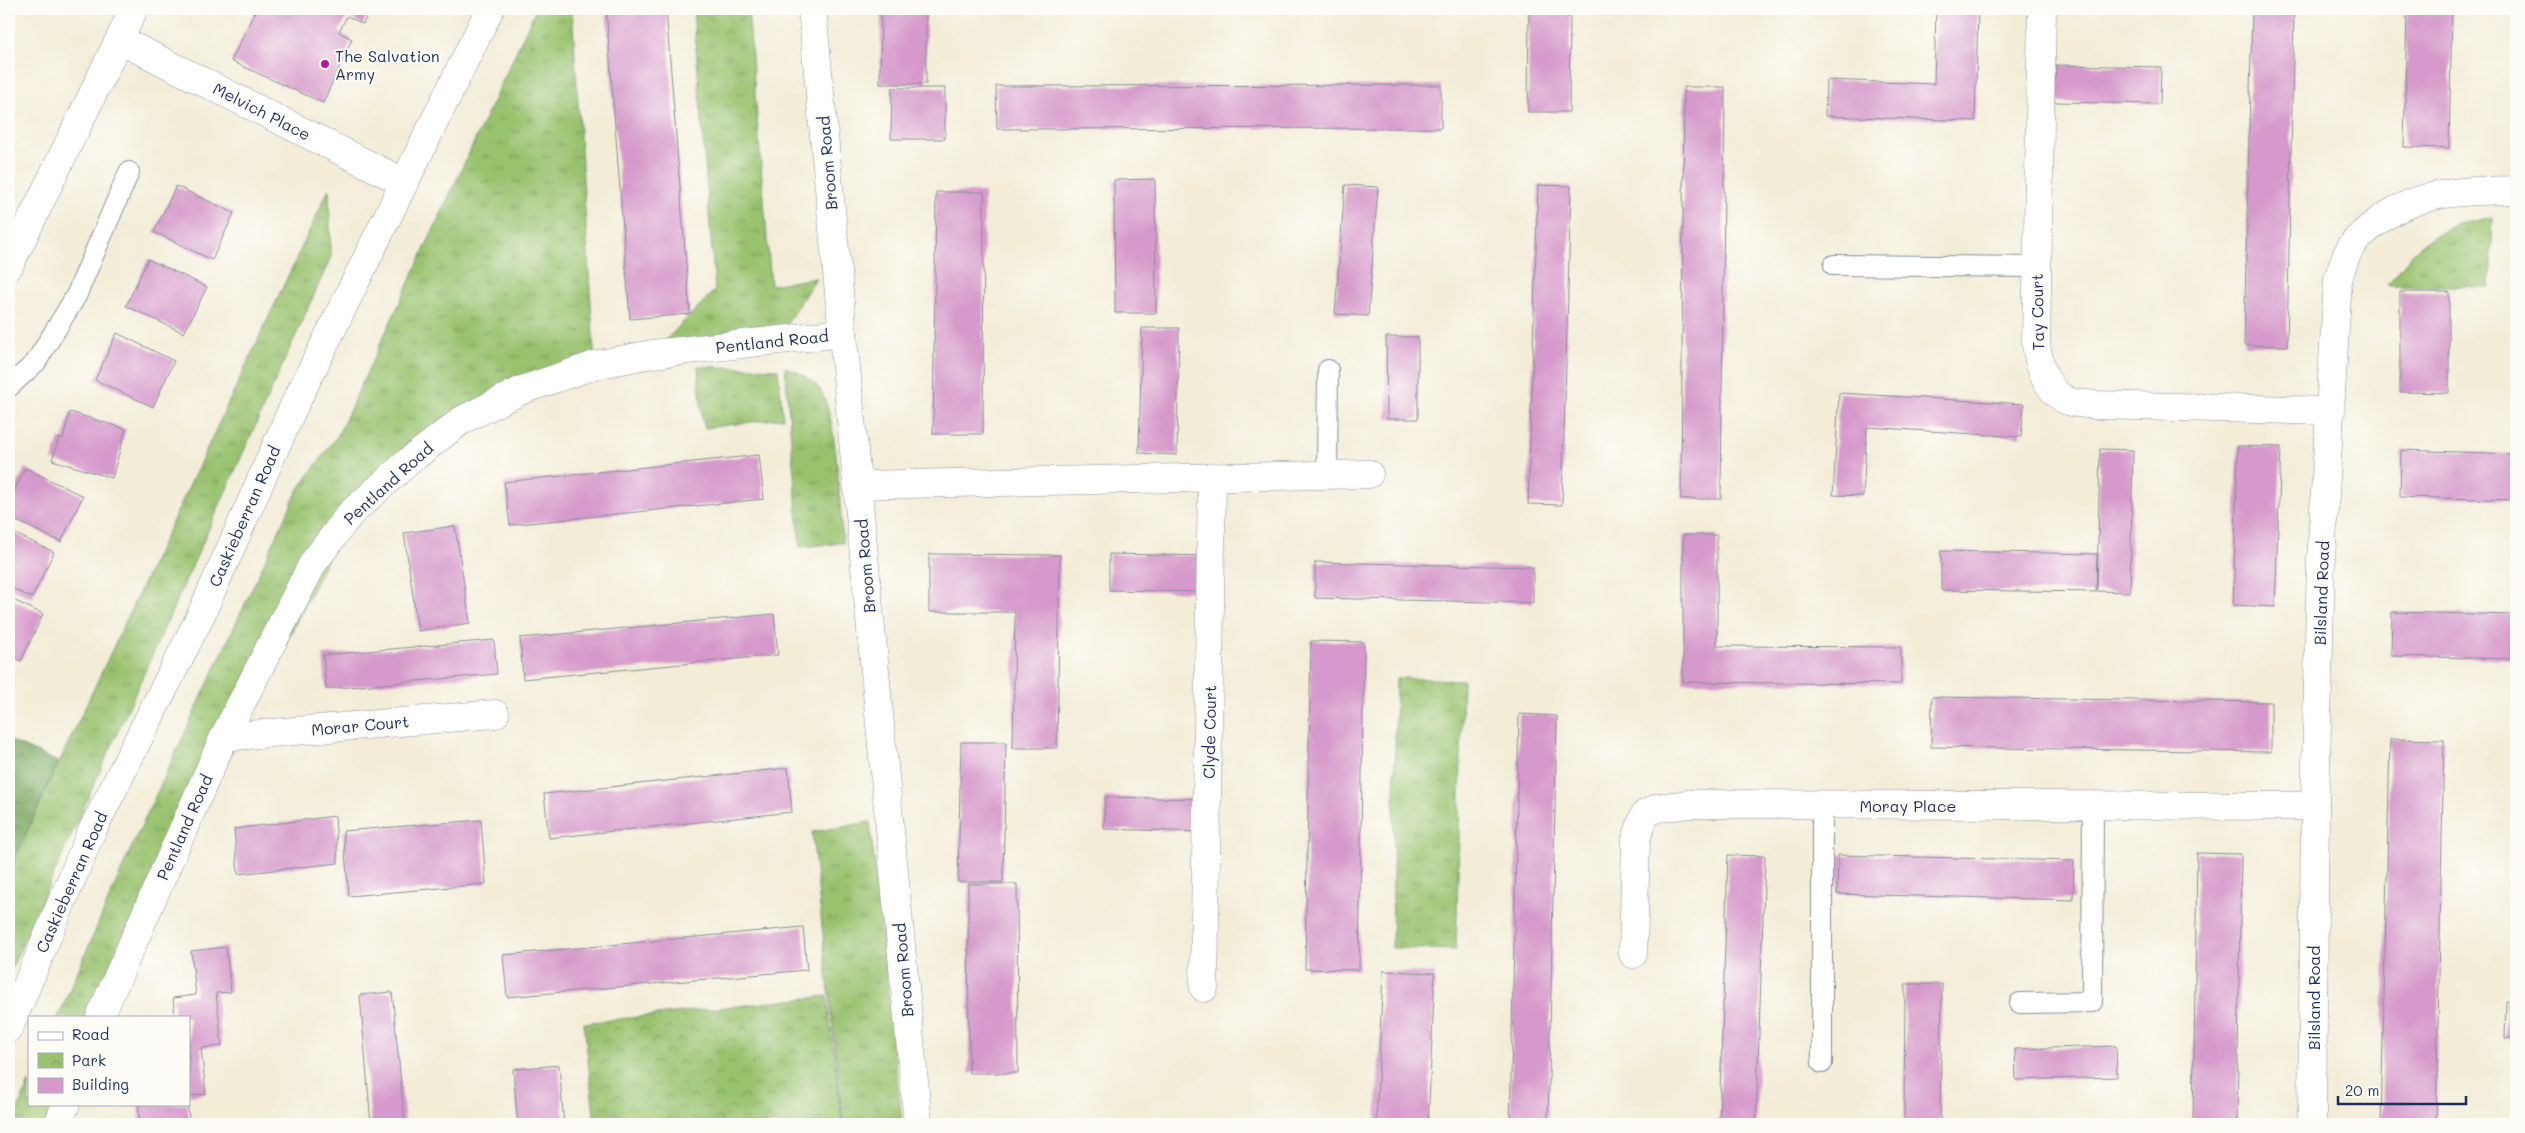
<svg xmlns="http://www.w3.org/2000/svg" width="2525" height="1133" font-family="Mali,sans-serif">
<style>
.grass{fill:url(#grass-tufts);stroke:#5a7866}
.forest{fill:url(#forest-crowns);stroke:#4a6c60}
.park{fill:url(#park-crowns);stroke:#5a7866}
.building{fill:#d699cb}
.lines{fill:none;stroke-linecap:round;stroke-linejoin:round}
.service-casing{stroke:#878e9b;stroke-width:22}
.minor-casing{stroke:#878e9b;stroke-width:29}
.service{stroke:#fff;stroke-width:20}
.minor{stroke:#fff;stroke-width:28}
.poi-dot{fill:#b5179e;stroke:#fdfcf7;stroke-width:2}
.labels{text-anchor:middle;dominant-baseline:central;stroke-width:4.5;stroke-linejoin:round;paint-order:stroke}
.poi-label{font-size:16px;fill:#1b2f5e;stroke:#fdfcf7;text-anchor:start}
.street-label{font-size:16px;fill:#1b2f5e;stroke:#fdfcf7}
</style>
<defs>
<pattern id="grass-tufts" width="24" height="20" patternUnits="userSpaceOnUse" patternTransform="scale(1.25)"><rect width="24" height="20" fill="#99c26e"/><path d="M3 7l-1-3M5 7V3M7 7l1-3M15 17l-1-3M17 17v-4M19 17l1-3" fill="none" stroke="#7c9e5e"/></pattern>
<pattern id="forest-crowns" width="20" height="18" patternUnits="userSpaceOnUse" patternTransform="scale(1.25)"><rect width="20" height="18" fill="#7aa861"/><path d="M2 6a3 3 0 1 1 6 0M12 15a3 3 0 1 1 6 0" fill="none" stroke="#638953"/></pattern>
<pattern id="park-crowns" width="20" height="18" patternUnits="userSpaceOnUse" patternTransform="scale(1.25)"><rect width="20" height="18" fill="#99c26e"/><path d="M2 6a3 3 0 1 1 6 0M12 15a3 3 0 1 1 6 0" fill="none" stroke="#7c9e5e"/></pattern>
</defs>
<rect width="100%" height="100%" fill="#fdfcf7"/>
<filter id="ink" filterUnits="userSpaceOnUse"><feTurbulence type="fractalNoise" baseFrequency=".02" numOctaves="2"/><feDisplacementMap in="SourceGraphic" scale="10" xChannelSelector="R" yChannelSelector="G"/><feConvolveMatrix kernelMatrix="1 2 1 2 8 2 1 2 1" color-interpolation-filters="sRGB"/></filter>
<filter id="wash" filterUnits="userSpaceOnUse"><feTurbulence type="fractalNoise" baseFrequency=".0096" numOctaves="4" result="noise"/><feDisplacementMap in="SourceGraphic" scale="20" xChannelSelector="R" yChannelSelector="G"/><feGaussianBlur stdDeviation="1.12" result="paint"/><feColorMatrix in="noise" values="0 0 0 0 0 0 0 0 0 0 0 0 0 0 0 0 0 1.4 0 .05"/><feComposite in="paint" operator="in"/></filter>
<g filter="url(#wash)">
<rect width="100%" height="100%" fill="#f3edd8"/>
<!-- grass -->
<g class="grass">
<polygon points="536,9 572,9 595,365 522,390 350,514 100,1017 58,1017 128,855 298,490 338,435"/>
<polygon points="693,9 748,9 771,285 816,278 776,340 652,354 715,290"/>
<polygon points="329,189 331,257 9,974 9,869"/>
<polygon points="2493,217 2490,287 2387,285 2420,245 2455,225"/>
<polygon points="698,366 778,369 783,418 705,428 702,418"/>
<path d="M 785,367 C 799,372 814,379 822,393 C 838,423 839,506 843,543 L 800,547 Z"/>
<polygon points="1396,678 1463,680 1456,950 1392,948"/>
<polygon points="870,822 902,1124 843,1124 812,832"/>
<polygon points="29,1082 29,1104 66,1104 58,1124 12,1124"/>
</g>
<!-- forest -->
<polygon class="forest" points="9,740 58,762 9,873"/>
<!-- park -->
<polygon class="park" points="827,996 842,1124 595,1124 584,1023"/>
<g id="blocks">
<!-- building -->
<g class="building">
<polygon points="256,9 370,9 363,24 347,16 339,32 352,39 323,103 231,61"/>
<polygon points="606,9 666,9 690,314 630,319"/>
<polygon points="881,9 926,9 926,84 880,84"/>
<polygon points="1529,9 1570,9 1569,112 1528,112"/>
<polygon points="1936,9 1978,9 1975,121 1825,116 1826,80 1934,84"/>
<polygon points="2252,9 2294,9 2287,346 2244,345"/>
<polygon points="2407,9 2452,9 2449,148 2404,147"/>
<polygon points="2056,65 2161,67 2160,104 2054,102"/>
<polygon points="1441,85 1441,128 997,129 996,86"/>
<polygon points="1684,87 1725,87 1721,499 1681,499"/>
<polygon points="892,88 945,88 945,139 891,139"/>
<polygon points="1155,179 1156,313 1115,313 1114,180"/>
<polygon points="1345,185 1378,187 1368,316 1335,314"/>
<polygon points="1538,185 1571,186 1562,505 1528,504"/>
<polygon points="176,186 234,213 212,260 154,232"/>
<polygon points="936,192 984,192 983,434 933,434"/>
<polygon points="148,259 207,287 184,333 126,306"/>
<polygon points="2400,292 2449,292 2449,393 2400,392"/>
<polygon points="1142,328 1179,328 1177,455 1139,453"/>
<polygon points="117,333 174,361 153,407 95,380"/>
<polygon points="1386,337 1418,337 1418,419 1387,419"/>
<polygon points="1839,393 2024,404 2021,437 1867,427 1863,496 1833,495"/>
<polygon points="70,412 126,429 112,478 52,460 59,438 63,439"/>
<polygon points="2238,446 2281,447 2275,607 2233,605"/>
<polygon points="2100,449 2133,450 2130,592 2097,591"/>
<polygon points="2401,450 2516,454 2516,500 2400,497"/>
<polygon points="759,455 764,499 510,525 504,482"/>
<polygon points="25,468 83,496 61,542 9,517 9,502"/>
<polygon points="455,526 470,623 418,631 404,533"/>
<polygon points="9,531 54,552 32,598 9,587"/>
<polygon points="1683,535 1717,535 1717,646 1901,647 1901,684 1683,682"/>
<polygon points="1941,551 2097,554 2096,592 1941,590"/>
<polygon points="929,554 1060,555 1057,748 1013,748 1015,612 929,612"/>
<polygon points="1109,554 1211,556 1211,592 1109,590"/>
<polygon points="1315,562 1533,567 1533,603 1315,598"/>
<polygon points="9,598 43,614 21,661 9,655"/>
<polygon points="2392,612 2516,615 2516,659 2391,656"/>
<polygon points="774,614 778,655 523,679 520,638"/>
<polygon points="494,640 497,674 326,689 323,655"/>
<polygon points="1311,641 1364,642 1359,970 1305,969"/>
<polygon points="1932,697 2271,702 2271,752 1931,747"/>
<polygon points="1519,714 1557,716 1548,1124 1510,1124"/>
<polygon points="2390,739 2444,740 2436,1124 2381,1124"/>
<polygon points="961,742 1006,742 1003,882 958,882"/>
<polygon points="788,768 792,812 549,838 544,794"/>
<polygon points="1105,797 1209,799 1208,832 1104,829"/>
<polygon points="335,816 338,863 238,874 234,829"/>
<polygon points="481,820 486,884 349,896 343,831"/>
<polygon points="2197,853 2241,854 2237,1124 2193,1124"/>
<polygon points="1728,855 1765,856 1756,1124 1719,1124"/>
<polygon points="1838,855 2074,861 2073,900 1837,894"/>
<polygon points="968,884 1017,884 1018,1073 969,1073"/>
<polygon points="803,927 807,970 507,997 503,955"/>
<polygon points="226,947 231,992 216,993 222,1046 201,1048 206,1094 189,1096 189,1017 175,1017 173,998 196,995 191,951"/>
<polygon points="1383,971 1435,973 1428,1124 1376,1124"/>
<polygon points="1905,984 1942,984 1940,1124 1904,1124"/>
<polygon points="392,992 405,1124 371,1124 360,995"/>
<polygon points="2506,1001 2516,1001 2516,1038 2505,1038"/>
<polygon points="2116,1046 2117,1077 2016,1080 2015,1049"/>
<polygon points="559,1065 564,1124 518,1124 513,1069"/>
<polygon points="138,1104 187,1104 190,1124 140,1124"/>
</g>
</g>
</g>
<g filter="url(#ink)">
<use href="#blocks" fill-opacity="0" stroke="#878e9b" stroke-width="1"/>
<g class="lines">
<defs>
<g id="service">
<polyline points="1834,265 2037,267"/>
<polyline points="9,387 36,362 76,296 129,172"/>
<polyline points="1327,475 1328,370"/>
<polyline points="1822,805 1822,1063"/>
<polyline points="2020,1003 2092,1002 2093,806"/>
</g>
<g id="minor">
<polyline points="812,9 918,1124"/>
<path d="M 2042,9 L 2036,344 C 2039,365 2046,392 2068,401 C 2077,404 2088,404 2096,405 L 2331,411"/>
<polyline points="120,40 403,182"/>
<polyline points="9,266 134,9"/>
<polyline points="858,485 1369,474"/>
<polyline points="224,737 495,714"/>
<polyline points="1633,954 1636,839 1645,814 1657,808 1689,804 2315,806"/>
<polyline points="1204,988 1212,477"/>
<polyline points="100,1017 224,737 313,563 350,514 409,461 462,420 522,390 595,365 652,354 843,333"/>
<polyline points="9,1028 90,835 200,617 292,410 490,9"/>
<polyline points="58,1124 66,1104"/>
<path d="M 2312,1124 L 2315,806 L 2321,559 L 2338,279 C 2341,271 2343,262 2347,254 C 2352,243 2364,232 2373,225 C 2418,190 2461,191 2516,190"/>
</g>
</defs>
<!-- service casing -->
<use href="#service" class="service-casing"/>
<!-- minor casing -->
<use href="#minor" class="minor-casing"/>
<!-- service -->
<use href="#service" class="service"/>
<!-- minor -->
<use href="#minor" class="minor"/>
</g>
</g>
<!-- markers -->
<circle class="poi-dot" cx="325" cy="64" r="5"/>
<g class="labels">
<!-- poi labels -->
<g class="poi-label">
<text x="335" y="55">The Salvation<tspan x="335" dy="18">Army</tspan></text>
</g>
<!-- street labels -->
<g class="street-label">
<text transform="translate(262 111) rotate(27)">Melvich Place</text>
<text transform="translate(827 163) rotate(-95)">Broom Road</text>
<text transform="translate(2037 312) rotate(-91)">Tay Court</text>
<text transform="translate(772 341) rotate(-6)">Pentland Road</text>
<text transform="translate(388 483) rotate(-42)">Pentland Road</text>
<text transform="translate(244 516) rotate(-66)">Caskieberran Road</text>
<text transform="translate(865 566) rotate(-95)">Broom Road</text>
<text transform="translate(2321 593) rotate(-88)">Bilsland Road</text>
<text transform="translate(360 725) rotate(-5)">Morar Court</text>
<text transform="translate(1209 732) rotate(-89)">Clyde Court</text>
<text x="1908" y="805">Moray Place</text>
<text transform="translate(184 827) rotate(-66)">Pentland Road</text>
<text transform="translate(71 882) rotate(-66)">Caskieberran Road</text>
<text transform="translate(903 970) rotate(-95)">Broom Road</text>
<text transform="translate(2313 998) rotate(-90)">Bilsland Road</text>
</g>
</g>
<!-- margin -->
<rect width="2525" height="1133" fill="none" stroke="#fdfcf7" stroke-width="30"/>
<!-- legend -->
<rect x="28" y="1016" width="162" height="90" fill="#fdfcf7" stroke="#a3aaba"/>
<rect x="38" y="1032" width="25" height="8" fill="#ffffff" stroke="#a3aaba"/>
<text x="72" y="1040" font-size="15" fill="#1b2f5e">Road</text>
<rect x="38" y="1053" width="25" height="15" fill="url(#park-crowns)" stroke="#a3aaba"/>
<text x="72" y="1066" font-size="15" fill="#1b2f5e">Park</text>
<rect x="38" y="1078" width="25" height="15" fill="#d699cb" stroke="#a3aaba"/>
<text x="72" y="1090" font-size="15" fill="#1b2f5e">Building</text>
<!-- scale -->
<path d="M2338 1096v8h128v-8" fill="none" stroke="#1b2f5e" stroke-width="2.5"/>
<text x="2345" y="1096" font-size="15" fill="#1b2f5e" stroke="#fdfcf7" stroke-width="4" paint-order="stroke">20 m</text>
</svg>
